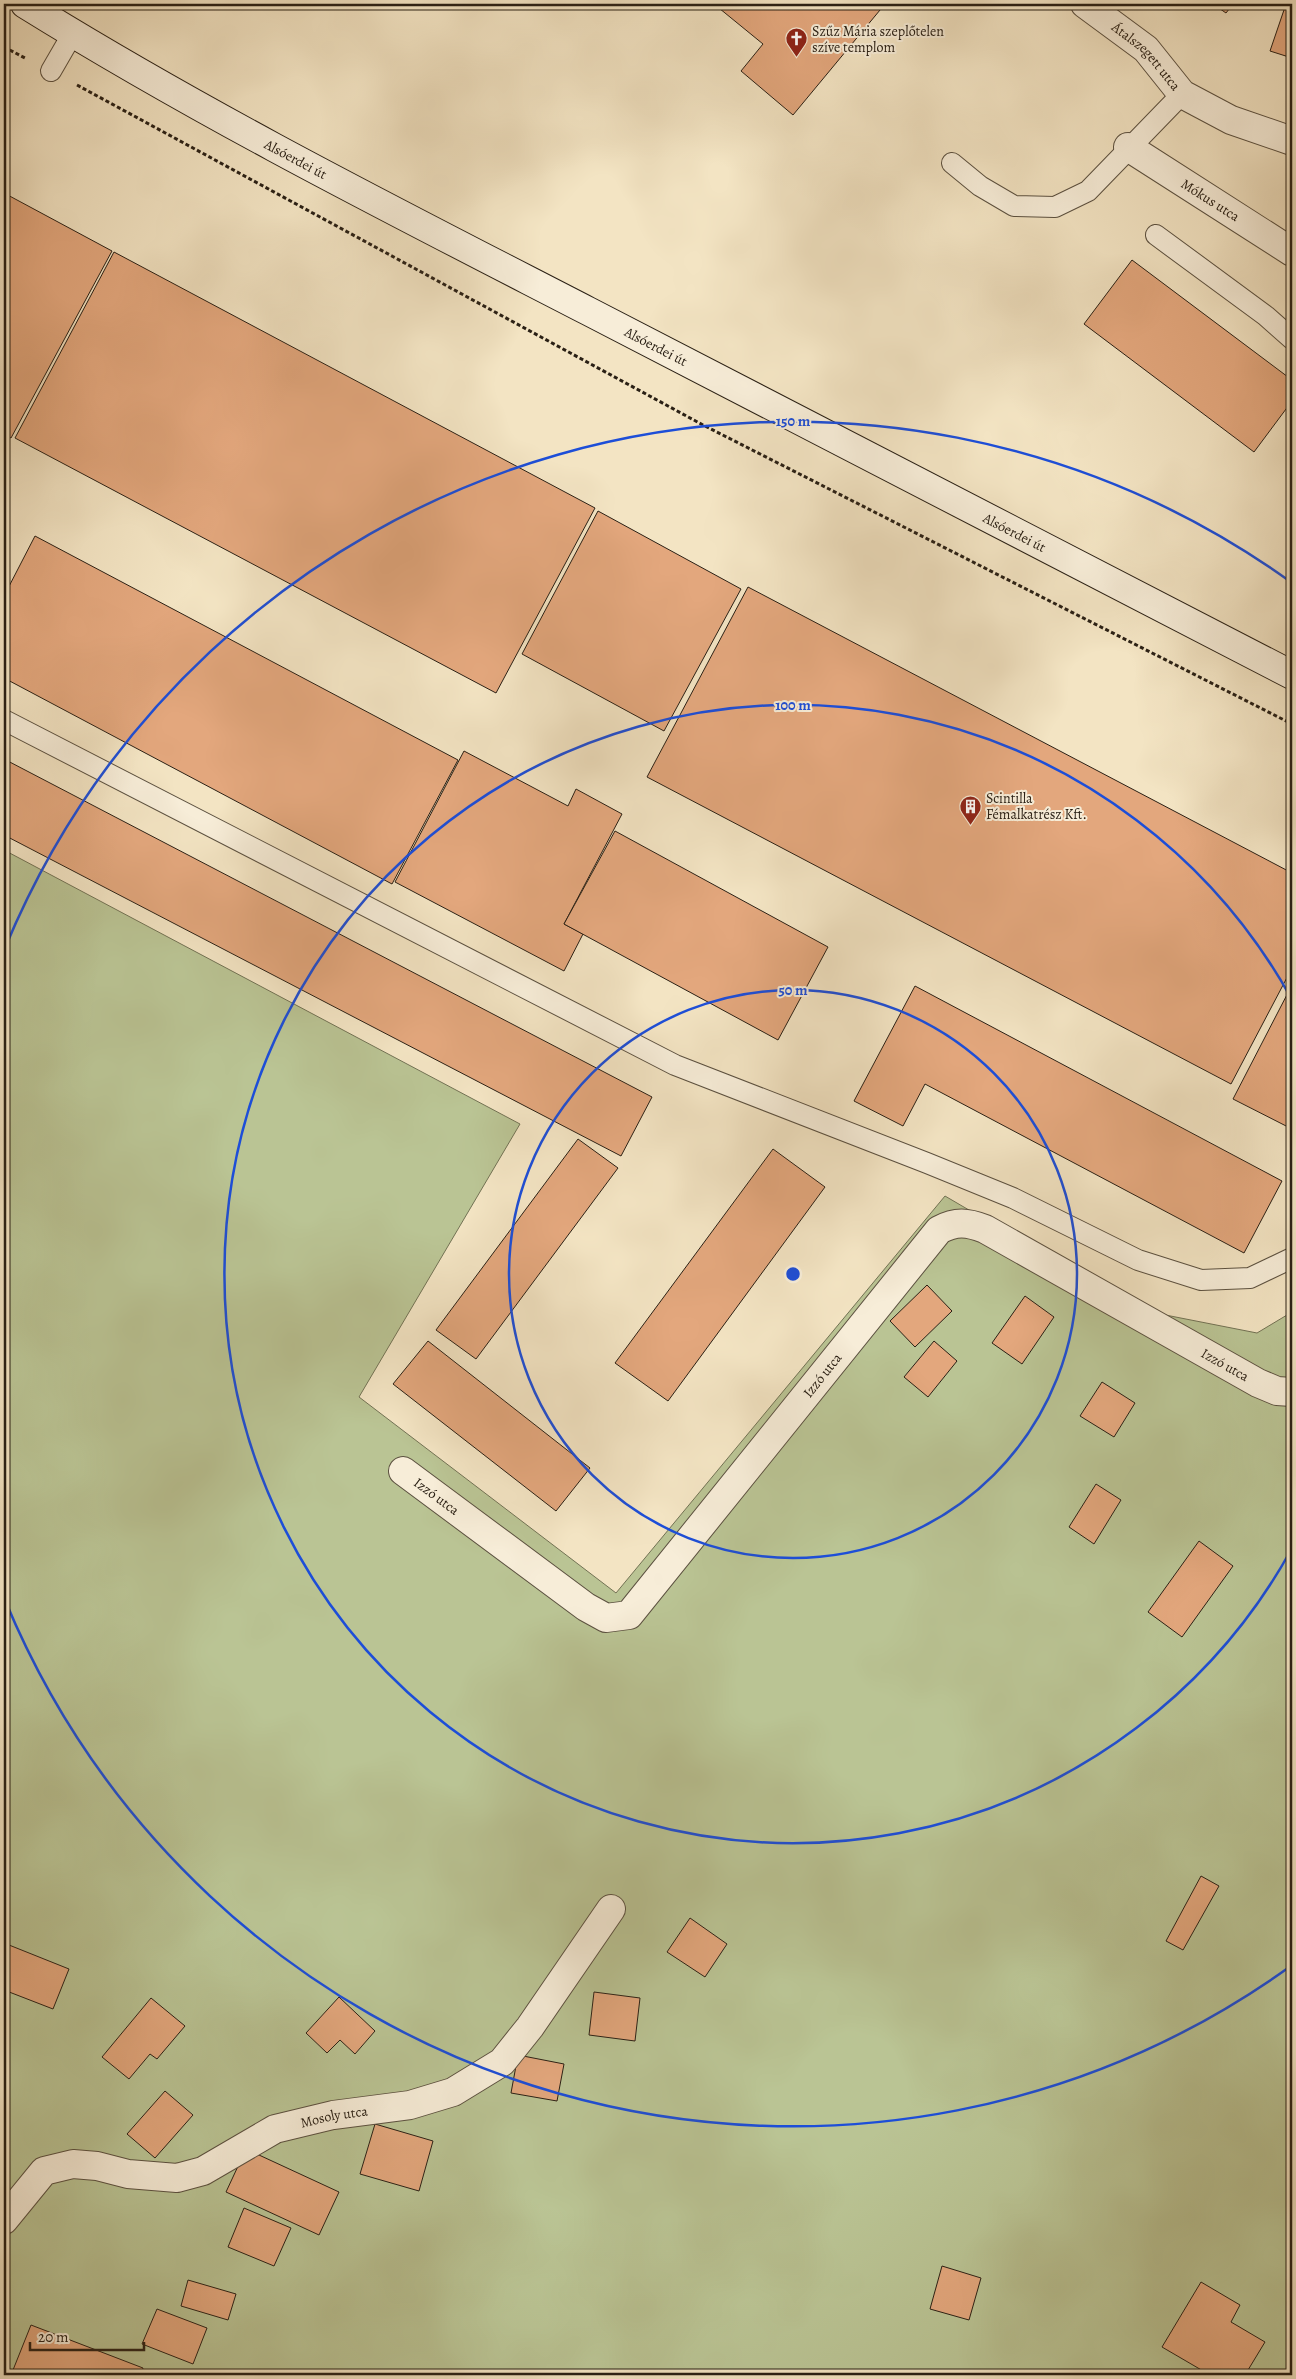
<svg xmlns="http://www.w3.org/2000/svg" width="1296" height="2379" font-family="Alegreya,serif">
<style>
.green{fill:#bac494;stroke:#727254}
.building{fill:#e3a77d;stroke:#2a2015}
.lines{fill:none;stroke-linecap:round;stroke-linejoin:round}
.lane-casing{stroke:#5c5140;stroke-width:22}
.street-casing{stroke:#5c5140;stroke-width:30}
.secondary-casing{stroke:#2a2015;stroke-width:30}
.path{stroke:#2a2015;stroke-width:3;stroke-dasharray:4 2.5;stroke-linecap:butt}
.lane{stroke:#f7edd8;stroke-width:20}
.street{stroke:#f7edd8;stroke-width:28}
.secondary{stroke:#f7edd8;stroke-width:28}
.ring{fill:none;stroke:#1d4ed8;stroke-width:2.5}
.labels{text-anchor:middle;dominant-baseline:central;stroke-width:4;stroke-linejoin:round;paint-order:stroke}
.poi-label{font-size:14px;fill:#2a2015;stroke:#f7edd8;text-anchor:start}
.street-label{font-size:14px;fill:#2a2015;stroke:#f7edd8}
.centre{fill:#1d4ed8;stroke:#f7edd8;stroke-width:2.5}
.ring-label{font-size:15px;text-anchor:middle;font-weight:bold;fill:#1d4ed8;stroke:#f7edd8;stroke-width:4;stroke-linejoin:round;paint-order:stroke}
</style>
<rect width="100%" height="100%" fill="#f3e4c3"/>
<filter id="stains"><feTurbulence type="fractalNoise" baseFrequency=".004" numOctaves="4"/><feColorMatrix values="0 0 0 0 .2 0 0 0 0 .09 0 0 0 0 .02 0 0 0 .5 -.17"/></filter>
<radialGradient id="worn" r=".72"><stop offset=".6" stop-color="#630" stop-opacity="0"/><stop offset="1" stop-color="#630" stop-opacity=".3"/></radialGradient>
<!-- green -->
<polygon class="green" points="4,850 520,1124 359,1397 616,1593 945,1196 1140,1310 1257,1333 1292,1312 1292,2375 4,2375"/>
<!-- building -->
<g class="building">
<polygon points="714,4 885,4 793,115 741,71 763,44"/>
<polygon points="1213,4 1233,4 1226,13"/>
<polygon points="1286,4 1292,4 1292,58 1270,51"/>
<polygon points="4,193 112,251 11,438 4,434"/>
<polygon points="114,252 595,508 496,693 15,438"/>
<polygon points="1132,260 1292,380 1292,401 1254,452 1084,324"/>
<polygon points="598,511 741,589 664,731 522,654"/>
<polygon points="35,536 458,760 392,884 4,678 4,596"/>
<polygon points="748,587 1292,873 1292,968 1231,1084 647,777"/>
<polygon points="464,751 568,806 576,789 622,814 564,924 583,934 564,971 395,882"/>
<polygon points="4,759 652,1097 621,1156 4,835"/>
<polygon points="615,831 828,947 778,1040 564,924"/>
<polygon points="1292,985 1292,1129 1233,1099"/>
<polygon points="915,986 1282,1181 1244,1253 925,1084 903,1126 854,1101"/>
<polygon points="578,1139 618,1168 476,1359 436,1330"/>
<polygon points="773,1149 825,1187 668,1401 615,1363"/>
<polygon points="927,1285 952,1311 915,1347 890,1321"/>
<polygon points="1025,1296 1054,1317 1022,1364 992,1343"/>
<polygon points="428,1341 590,1468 556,1511 393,1384"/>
<polygon points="934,1341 957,1361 928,1397 904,1377"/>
<polygon points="1102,1382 1135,1403 1114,1437 1080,1416"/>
<polygon points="1096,1484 1121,1500 1094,1544 1069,1527"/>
<polygon points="1199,1541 1233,1566 1182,1637 1148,1612"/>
<polygon points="1201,1876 1219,1886 1183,1950 1166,1941"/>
<polygon points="690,1918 727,1944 705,1977 667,1952"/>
<polygon points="4,1943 69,1969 53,2009 4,1990"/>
<polygon points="594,1992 640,1998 635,2041 589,2035"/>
<polygon points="339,1997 375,2031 355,2054 340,2040 327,2053 306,2033"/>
<polygon points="151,1998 185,2026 157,2059 150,2054 129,2079 102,2057"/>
<polygon points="518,2055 564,2064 557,2101 511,2093"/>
<polygon points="165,2091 193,2115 155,2158 127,2134"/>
<polygon points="375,2124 433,2141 419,2191 360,2174"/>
<polygon points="246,2149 339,2192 319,2235 226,2192"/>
<polygon points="244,2208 291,2228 274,2266 228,2247"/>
<polygon points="942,2266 981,2278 969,2320 930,2309"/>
<polygon points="188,2280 236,2294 228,2320 181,2306"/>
<polygon points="1201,2282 1240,2305 1231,2322 1265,2342 1245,2375 1210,2375 1162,2347"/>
<polygon points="157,2309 207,2328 193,2364 142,2344"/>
<polygon points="31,2325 143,2368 141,2375 11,2375"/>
</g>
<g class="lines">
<defs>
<g id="lane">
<polyline points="51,71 73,33"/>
<polyline points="952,163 980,186 1014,206 1055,207 1088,191 1182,94"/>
<polyline points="1156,235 1266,316 1292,339"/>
<polyline points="4,720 675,1065 927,1163 1013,1198 1138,1260 1201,1280 1250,1278 1292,1258"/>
</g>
<g id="street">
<path id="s1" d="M 1085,4 L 1146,49 L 1182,94 L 1231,120 L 1292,141"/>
<path id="s2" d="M 1128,147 L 1292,252"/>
<path id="s3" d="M 403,1471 L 586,1607 L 606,1618 L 629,1615 L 939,1230 C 956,1221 967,1222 985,1229 L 1258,1383 L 1277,1391 L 1292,1392"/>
<path id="s4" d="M 4,2220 L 44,2171 L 73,2164 L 97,2166 L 128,2174 L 177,2178 L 203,2171 L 275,2129 L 333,2115 L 410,2105 L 453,2092 L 502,2062 L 530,2027 L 611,1909"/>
</g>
<g id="secondary">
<path id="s5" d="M 25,4 C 207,117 398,213 588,311 C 823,433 1057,555 1292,675"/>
</g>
</defs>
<!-- lane casing -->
<use href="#lane" class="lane-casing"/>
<!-- street casing -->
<use href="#street" class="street-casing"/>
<!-- secondary casing -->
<use href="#secondary" class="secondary-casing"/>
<!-- path -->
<g class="path">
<polyline points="4,47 25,58"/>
<polyline points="77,85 703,425 1292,724"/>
</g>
<!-- lane -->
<use href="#lane" class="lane"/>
<!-- street -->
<use href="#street" class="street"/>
<!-- secondary -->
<use href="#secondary" class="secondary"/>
</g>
<!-- distance rings -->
<g class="ring">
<circle cx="793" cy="1274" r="284"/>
<path d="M1291 1550A569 569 0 1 1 1291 998"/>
<path d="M1288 1968A853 853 0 0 1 5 1600M5 948A853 853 0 0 1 1288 580"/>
</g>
<!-- icons -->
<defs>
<symbol id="church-pin" viewBox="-11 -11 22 30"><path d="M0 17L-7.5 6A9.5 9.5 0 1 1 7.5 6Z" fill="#8f2418" stroke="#f7edd8"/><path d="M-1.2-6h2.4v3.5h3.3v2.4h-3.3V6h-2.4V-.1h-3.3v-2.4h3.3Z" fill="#fff"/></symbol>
<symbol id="building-pin" viewBox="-11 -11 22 30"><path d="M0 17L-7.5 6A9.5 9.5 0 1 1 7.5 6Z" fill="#8f2418" stroke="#f7edd8"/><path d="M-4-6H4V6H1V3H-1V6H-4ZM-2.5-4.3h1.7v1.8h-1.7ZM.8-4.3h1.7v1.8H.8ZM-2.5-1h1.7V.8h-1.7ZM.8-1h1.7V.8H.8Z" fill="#fff"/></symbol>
</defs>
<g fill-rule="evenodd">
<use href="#church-pin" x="784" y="26" width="25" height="34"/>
<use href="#building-pin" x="958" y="794" width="25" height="34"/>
</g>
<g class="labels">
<!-- poi labels -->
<g class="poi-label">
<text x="812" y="31">Szűz Mária szeplőtelen<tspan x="812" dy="16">szíve templom</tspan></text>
<text x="986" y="798">Scintilla<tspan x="986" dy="16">Fémalkatrész Kft.</tspan></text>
</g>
<!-- street labels -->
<g class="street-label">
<text stroke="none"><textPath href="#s1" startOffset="81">Átalszegett utca</textPath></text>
<text stroke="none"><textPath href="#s5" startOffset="312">Alsóerdei út</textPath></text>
<text stroke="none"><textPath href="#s2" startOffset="98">Mókus utca</textPath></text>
<text stroke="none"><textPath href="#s5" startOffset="718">Alsóerdei út</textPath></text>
<text stroke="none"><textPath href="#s5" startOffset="1122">Alsóerdei út</textPath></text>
<text stroke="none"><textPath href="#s3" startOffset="1092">Izzó utca</textPath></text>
<text stroke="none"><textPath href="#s3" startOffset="582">Izzó utca</textPath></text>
<text stroke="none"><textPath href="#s3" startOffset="42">Izzó utca</textPath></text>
<text stroke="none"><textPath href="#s4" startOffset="369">Mosoly utca</textPath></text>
</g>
</g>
<circle cx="793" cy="1274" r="8" class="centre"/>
<g class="ring-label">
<text x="793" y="426">150 m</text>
<text x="793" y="710">100 m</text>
<text x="793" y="995">50 m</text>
</g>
<!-- margin -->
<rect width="1296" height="2379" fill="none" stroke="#f3e4c3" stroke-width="20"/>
<rect x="5" y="5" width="1286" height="2369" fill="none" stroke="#2a2015" stroke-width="2.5"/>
<rect x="10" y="10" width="1276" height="2359" fill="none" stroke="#2a2015"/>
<!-- scale -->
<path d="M30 2342v8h114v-8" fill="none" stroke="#2a2015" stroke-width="2.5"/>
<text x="38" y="2342" font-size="15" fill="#2a2015" stroke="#f7edd8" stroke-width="4" paint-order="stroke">20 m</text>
<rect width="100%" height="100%" filter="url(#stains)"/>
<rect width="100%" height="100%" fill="url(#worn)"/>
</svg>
